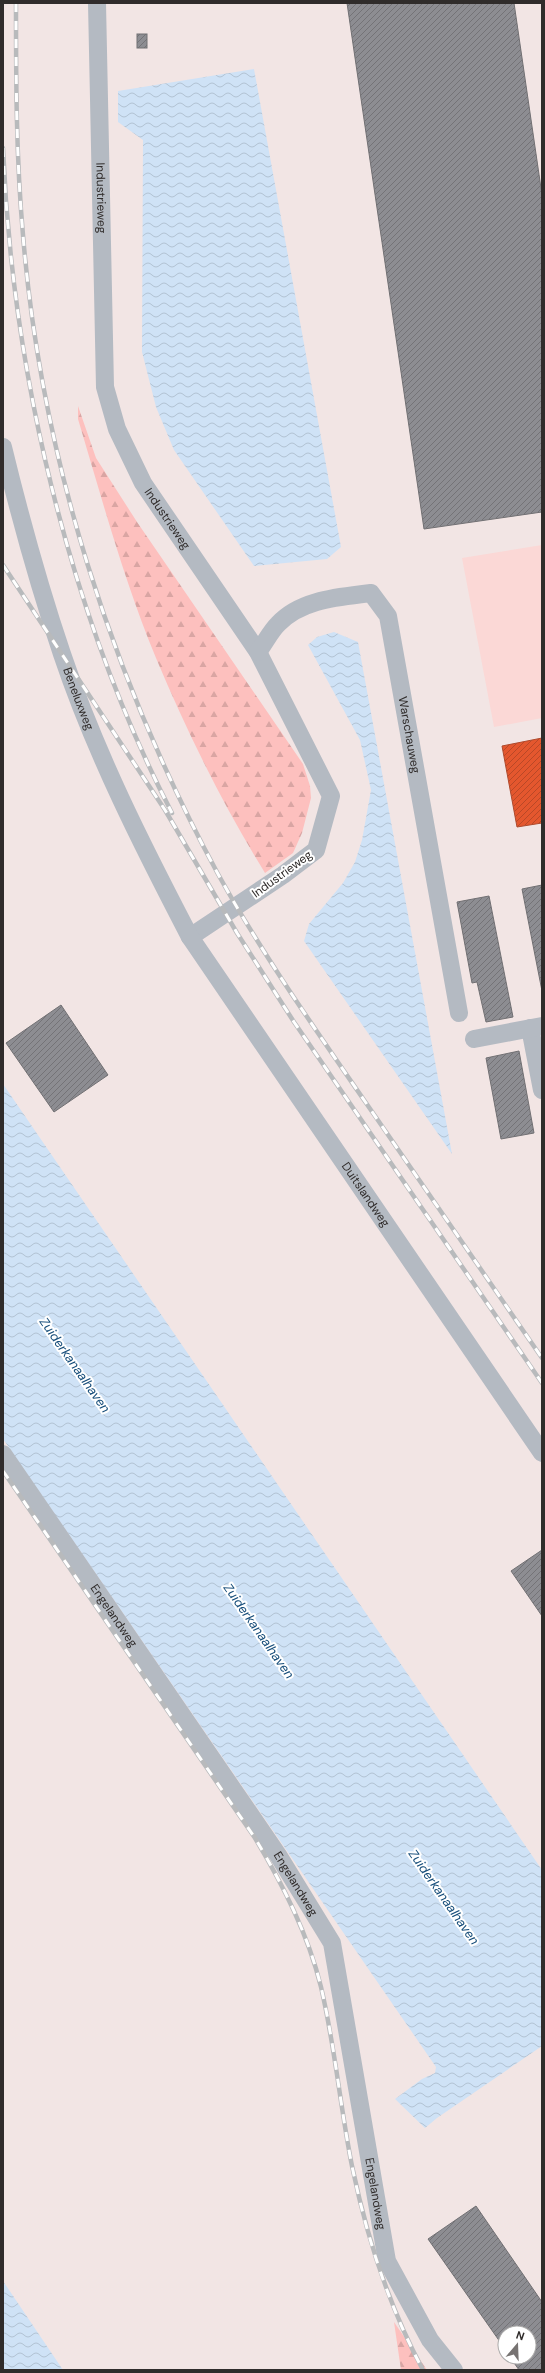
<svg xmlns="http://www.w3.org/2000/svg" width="545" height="2373" font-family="'DM Sans',sans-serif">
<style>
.built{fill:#f2e5e4;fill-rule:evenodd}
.green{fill:#fbd8d6}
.forest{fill:url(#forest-firs)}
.water{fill:url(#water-waves)}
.shops{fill:url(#shops-hatch);stroke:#ae4a2d}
.industry{fill:url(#industry-hatch);stroke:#717073}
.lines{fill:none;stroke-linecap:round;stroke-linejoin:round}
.minor{stroke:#b4bac2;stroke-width:18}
.rail-casing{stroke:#b8babc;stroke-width:4.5}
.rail{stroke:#fff;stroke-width:3;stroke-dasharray:9;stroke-linecap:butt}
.labels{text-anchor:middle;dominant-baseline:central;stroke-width:4;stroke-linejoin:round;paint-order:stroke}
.street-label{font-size:12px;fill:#302c2b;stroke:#fff}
.water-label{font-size:13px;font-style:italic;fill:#164d7a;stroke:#fff}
</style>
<defs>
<pattern id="forest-firs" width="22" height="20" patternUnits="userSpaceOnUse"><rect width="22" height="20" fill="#fdc0be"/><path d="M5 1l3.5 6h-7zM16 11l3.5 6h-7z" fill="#d9a5a3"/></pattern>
<pattern id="water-waves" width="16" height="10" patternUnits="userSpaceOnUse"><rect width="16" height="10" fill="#cfe2f6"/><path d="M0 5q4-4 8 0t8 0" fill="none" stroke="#b2c2d3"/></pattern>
<pattern id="shops-hatch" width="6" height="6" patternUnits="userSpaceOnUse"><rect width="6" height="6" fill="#e4572e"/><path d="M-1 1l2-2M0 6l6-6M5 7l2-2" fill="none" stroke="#b94827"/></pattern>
<pattern id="industry-hatch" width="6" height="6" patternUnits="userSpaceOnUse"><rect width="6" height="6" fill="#8d8d92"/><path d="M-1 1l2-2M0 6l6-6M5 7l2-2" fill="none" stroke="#747377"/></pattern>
</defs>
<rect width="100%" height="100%" fill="#fcf6f6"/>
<!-- built -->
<path class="built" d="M 3,3 L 542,3 L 542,2370 L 3,2370 ZM 505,2333 L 529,2333 L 529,2357 L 505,2357 Z"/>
<!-- green -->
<polygon class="green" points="542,545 542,718 494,727 462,558"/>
<!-- forest -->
<g class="forest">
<path d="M 78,406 L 96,458 L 137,522 L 303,764 L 310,786 L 311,798 L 302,833 L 293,853 L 265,873 C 223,805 187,732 156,658 C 124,581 102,499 78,419 Z"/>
<polygon points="394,2322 427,2370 401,2370"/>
</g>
<!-- water -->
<g class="water">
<polygon points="254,69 341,547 327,559 254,566 174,450 156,407 142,352 143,140 118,122 118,91"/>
<polygon points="334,632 358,642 452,1154 304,941 309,924 343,883 355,862 362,840 371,790 360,740 308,645 317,637"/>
<polygon points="3,1084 542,1870 542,2046 437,2118 425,2128 395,2099 422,2079 435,2073 436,2067 3,1439"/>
<polygon points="3,2281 63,2370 3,2370"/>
</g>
<!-- shops -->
<polygon class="shops" points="542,738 542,823 517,827 502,746"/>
<!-- industry -->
<g class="industry">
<polygon points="347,3 514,3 542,195 542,512 424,529"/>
<rect x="137" y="34" width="10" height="14"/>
<polygon points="542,885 542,991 522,889"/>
<polygon points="489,896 513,1017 486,1022 477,982 472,983 457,902"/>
<polygon points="61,1005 108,1075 54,1112 6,1043"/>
<polygon points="519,1051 534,1133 501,1139 486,1058"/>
<polygon points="542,1550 542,1616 511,1571"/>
<polygon points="476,2206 542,2302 542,2370 519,2370 510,2357 529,2357 529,2333 505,2333 505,2349 428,2239"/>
</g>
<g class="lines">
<!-- minor -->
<g class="minor">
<path id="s1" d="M 97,3 L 105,387 L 117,429 L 143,483 L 258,652 L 331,796 L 316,850 L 283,875 L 190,937"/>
<path id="s2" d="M 3,447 C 20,517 39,586 62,654 C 95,752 142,845 190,937 L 542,1453"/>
<path id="s3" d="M 258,652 C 265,643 270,632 278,624 C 301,599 340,597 371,593 L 388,616 L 459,1013"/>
<polyline points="530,1028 542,1090"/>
<polyline points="474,1039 542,1026"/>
<path id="s4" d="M 3,1454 L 278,1855 L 332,1943 L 387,2261 L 430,2340 L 454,2370"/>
</g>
<defs>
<g id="rail">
<path d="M 16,3 C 16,80 16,157 23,235 C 41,457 112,678 218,874 C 261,952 313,1026 364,1100 C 423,1186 483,1272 542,1358"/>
<path d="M 3,148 C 12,371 69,614 172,813"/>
<polyline points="3,565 165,810 237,933 294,1022 542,1383"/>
<path d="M 3,1471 L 255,1838 C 283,1885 308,1934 321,1987 C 335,2046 340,2106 352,2166 C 367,2238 388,2305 423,2370"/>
</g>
</defs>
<!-- rail casing -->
<use href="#rail" class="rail-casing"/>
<!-- rail -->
<use href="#rail" class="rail"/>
</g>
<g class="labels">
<!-- street labels -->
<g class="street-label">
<text stroke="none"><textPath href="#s1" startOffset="195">Industrieweg</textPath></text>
<text stroke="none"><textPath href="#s1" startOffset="531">Industrieweg</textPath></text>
<text stroke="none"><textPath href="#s2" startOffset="263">Beneluxweg</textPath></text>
<text stroke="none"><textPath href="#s3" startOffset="284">Warschauweg</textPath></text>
<text transform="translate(282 874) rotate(-36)">Industrieweg</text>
<text stroke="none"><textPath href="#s2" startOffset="838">Duitslandweg</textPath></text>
<text stroke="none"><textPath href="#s4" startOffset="196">Engelandweg</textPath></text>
<text stroke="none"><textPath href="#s4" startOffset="520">Engelandweg</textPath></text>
<text stroke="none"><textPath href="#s4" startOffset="844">Engelandweg</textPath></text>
</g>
<!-- water labels -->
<g class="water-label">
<text transform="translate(75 1365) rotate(55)">Zuiderkanaalhaven</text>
<text transform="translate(259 1631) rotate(55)">Zuiderkanaalhaven</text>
<text transform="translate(444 1897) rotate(55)">Zuiderkanaalhaven</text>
</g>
</g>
<!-- border -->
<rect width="545" height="2373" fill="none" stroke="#302c2b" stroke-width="8"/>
<!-- north arrow -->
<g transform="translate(517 2345) rotate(19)"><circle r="19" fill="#ffffff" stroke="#acabaa"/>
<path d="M0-3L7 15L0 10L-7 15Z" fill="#777372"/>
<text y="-6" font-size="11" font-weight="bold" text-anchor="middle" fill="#302c2b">N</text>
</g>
</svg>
